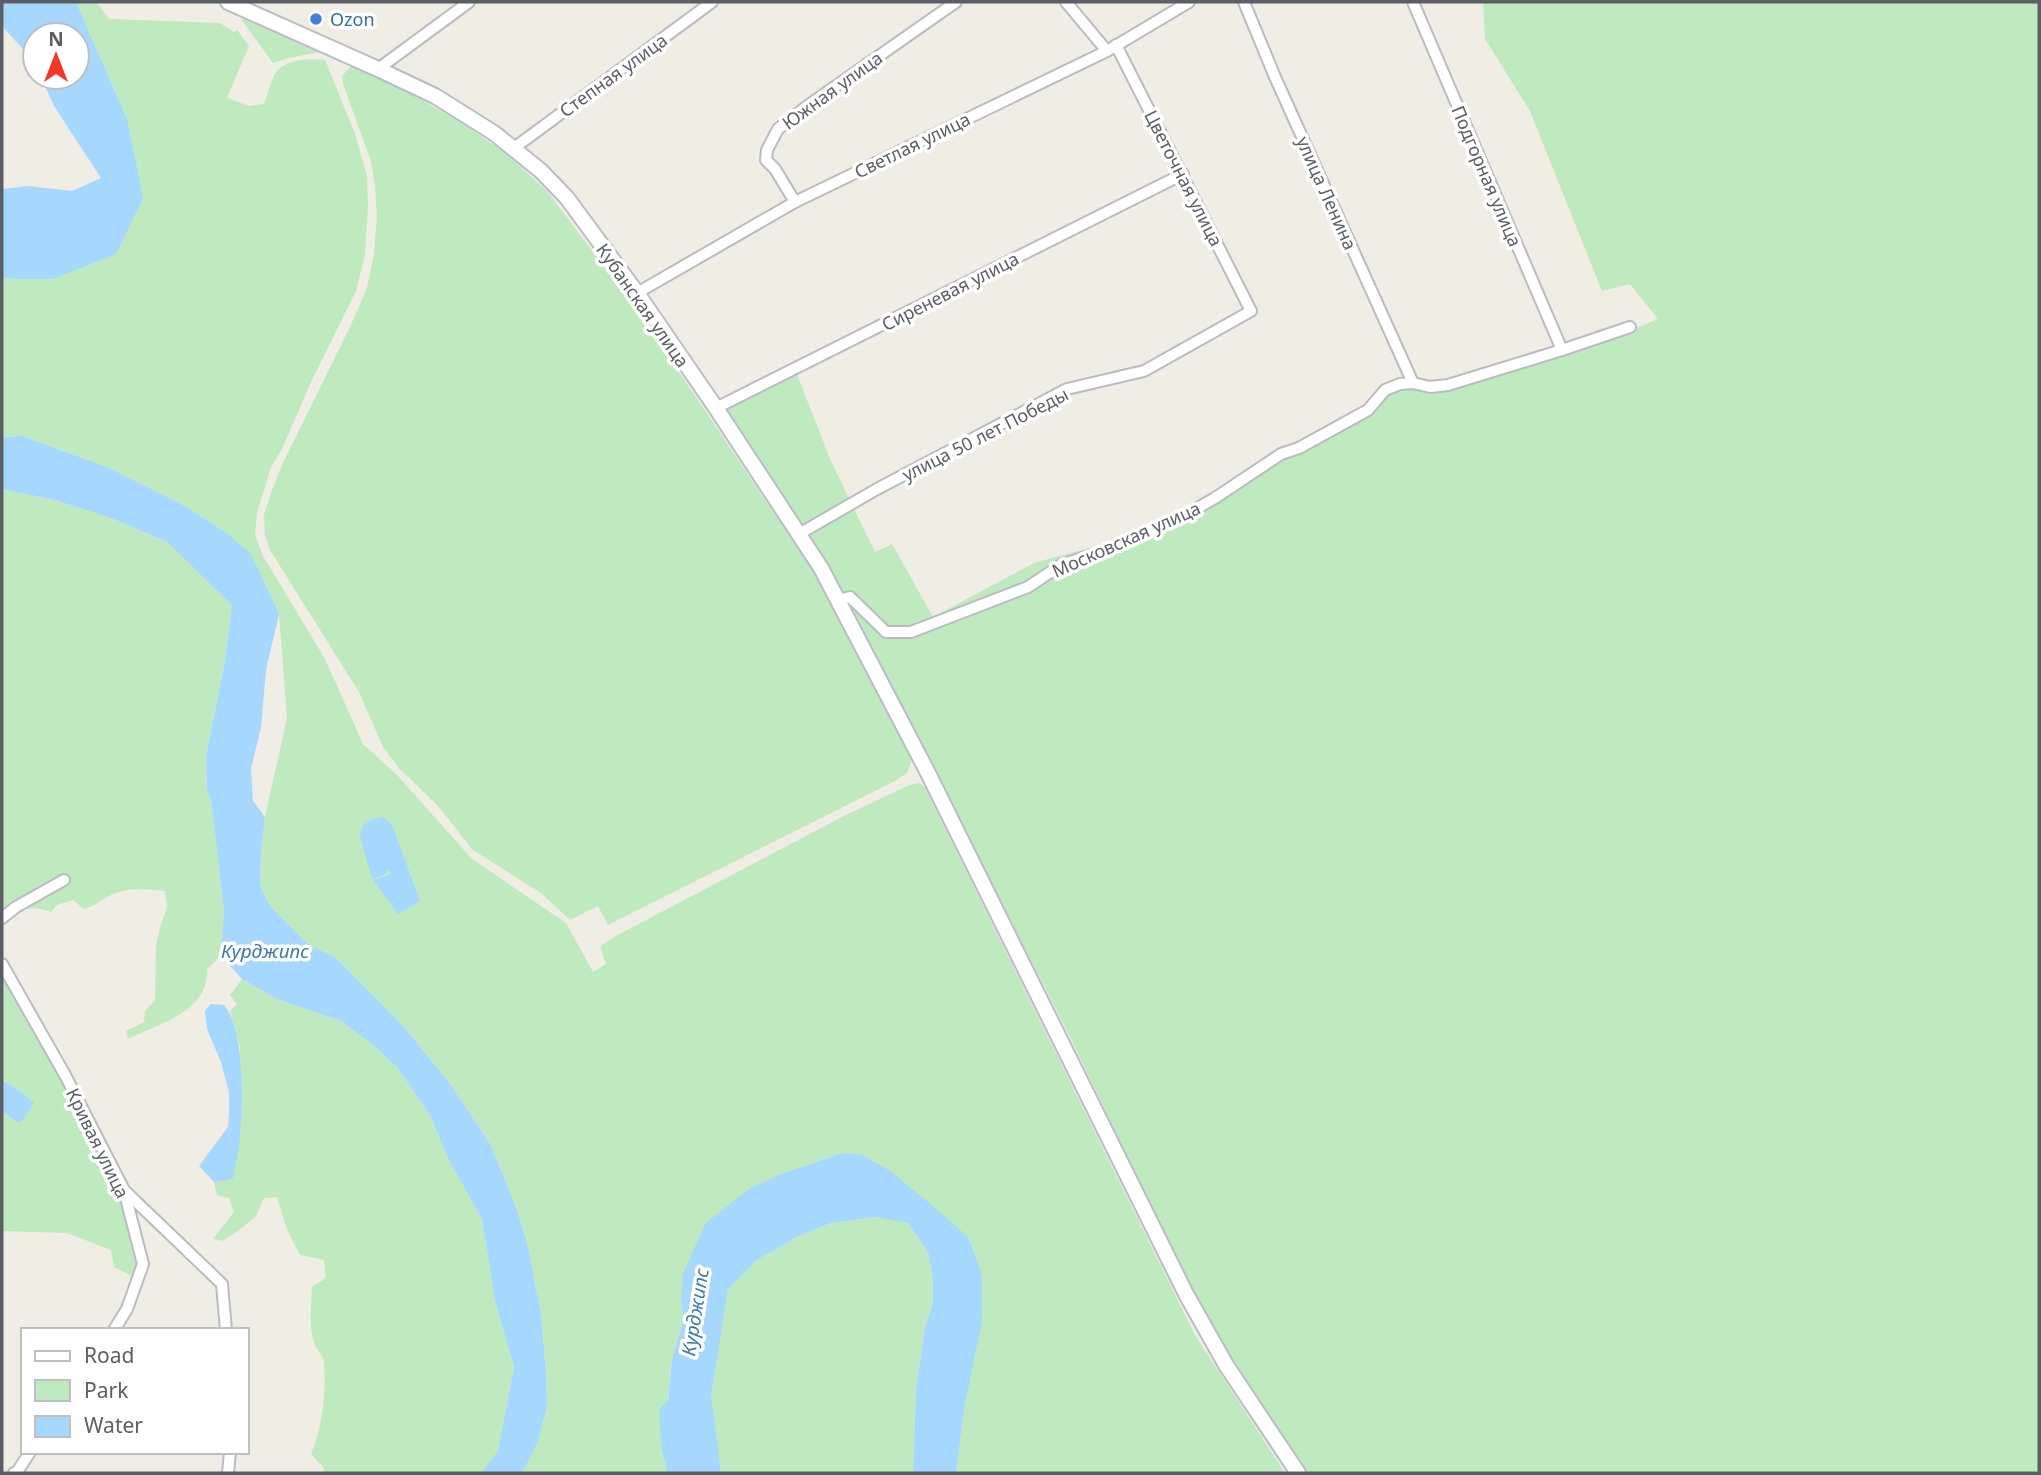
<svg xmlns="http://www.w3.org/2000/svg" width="2041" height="1475" font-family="'Noto Sans',sans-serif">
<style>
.green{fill:#bfe9bf}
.water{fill:#a5d7ff}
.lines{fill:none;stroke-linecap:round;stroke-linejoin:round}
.minor-casing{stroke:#b9bcc1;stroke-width:14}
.secondary-casing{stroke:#babdc3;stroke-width:18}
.minor{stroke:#fff;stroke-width:10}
.secondary{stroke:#fff;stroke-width:14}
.shop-dot{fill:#3f7fe0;stroke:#fff;stroke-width:2.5}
.labels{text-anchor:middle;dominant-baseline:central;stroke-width:7;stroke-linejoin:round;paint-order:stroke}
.shop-label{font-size:18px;fill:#366cbe;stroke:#fff;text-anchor:start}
.street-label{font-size:18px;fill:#5c6066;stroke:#fff}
.water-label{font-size:19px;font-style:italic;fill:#3978ba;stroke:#fff}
</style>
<rect width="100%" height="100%" fill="#f0ede4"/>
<!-- green -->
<g class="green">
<path d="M 76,2 L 96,2 L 109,19 L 220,23 L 234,32 L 237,30 L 249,46 L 227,98 L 249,106 L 264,104 C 268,95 271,79 276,72 C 285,59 312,58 325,60 L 355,134 L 367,176 L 368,206 L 365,255 L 356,291 L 312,380 L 282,449 L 271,467 L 257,512 L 255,535 L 263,556 L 325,659 L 363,744 L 398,776 L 472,859 L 566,923 L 593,972 L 606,964 L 600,946 L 614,937 L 842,817 L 909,785 L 920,783 L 925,788 L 1195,1335 L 1285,1473 L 956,1473 L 982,1275 L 842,1153 L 781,1174 L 681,1301 L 684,1317 L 672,1359 L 662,1452 L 668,1473 L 522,1473 L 537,1444 L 547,1407 L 546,1372 L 541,1314 L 527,1242 L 515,1204 L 490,1144 L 451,1085 L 404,1027 L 335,957 L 309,945 L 270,906 L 260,885 L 261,853 L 265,817 L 287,718 L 279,614 L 265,587 L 225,532 L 183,505 L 107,467 L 22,436 L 2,437 L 2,277 L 12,279 L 116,254 L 127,119 Z"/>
<polygon points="1483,2 2039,2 2039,1473 1304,1473 1202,1312 1071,1039 852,608 822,553 722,409 796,372 830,459 875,552 892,544 933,617 1034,563 1126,538 1176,515 1285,455 1320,444 1386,394 1409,385 1423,390 1627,332 1658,319 1630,284 1602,291 1530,111 1485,39"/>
<polygon points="241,19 245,19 319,52 288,58 273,63"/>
<polygon points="352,65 406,91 462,123 504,152 547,191 640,314 821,583 867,669 912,759 907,773 893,782 608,925 598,906 570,920 541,893 473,850 438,806 400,769 383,747 359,692 270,550 265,536 264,515 271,493 282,465 350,327 367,288 374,254 377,217 375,186 371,161 343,84 342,76"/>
<path d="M 2,489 L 55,500 L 111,518 L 167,542 L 232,605 L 225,661 L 206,756 L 207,791 L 211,799 L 224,911 L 221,956 L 207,969 C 209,1012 160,1023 128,1039 L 126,1031 L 144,1022 L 145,1011 L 155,1000 L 156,947 L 159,931 L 167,907 L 165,891 C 147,889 125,887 109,896 C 100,901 94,906 84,909 L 73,900 L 57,905 L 51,912 C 33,904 20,910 2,916 Z"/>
<polygon points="2,972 32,1022 109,1169 119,1190 138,1264 134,1277 114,1267 111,1250 67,1233 2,1231 2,1112 15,1122 6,1081 2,1080"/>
<path d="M 242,979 L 277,999 L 341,1021 L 373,1045 L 397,1067 L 430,1115 L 450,1162 L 482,1219 L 495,1301 L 514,1367 L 498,1452 L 481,1473 L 323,1473 L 324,1468 L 311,1454 C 323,1426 326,1392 324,1362 C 323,1354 316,1350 314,1342 C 309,1328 311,1303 312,1287 L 326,1278 L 324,1260 L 300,1255 L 287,1230 L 277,1197 L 264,1198 L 256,1216 L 238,1231 L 222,1241 L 213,1239 L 234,1212 L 229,1198 L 217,1195 L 214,1182 L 233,1179 L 241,1087 L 240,1047 L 230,1011 L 237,1004 L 230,995 Z"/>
<polygon points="876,1217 908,1223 928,1252 933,1278 933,1303 925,1327 916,1390 913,1473 721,1473 710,1395 728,1289 757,1260 799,1236 831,1223"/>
</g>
<!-- water -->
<g class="water">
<polygon points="2,2 76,2 127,119 143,198 116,254 53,279 12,279 2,277 2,189 28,186 72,191 101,178 54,106 41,77 77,77 77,35 35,35 35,65 31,58 2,26"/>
<polygon points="22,436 107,467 183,505 225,532 251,554 279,614 266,670 261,727 251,769 253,801 265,817 261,853 260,885 270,906 309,945 335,957 404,1027 451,1085 490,1144 515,1204 527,1242 541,1314 546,1372 547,1407 537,1444 522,1473 481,1473 498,1451 514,1367 495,1301 482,1219 450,1162 430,1115 397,1067 373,1045 341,1021 277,999 242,979 221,956 224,911 211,799 207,791 206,756 225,661 232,605 167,542 111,518 55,500 2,489 2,437"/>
<polygon points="384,817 392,825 420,901 398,914 373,880 389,875 391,872 387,870 385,874 372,879 360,836 363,825 373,819"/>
<path d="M 211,1004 L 224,1005 C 245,1029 243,1104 240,1135 C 239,1150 235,1165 233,1179 L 214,1182 L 199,1166 L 228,1127 L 229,1114 L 229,1092 L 221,1062 L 207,1029 L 205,1011 Z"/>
<polygon points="2,1080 21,1092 34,1103 21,1122 16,1122 2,1112"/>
<polygon points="842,1153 862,1155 890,1171 928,1202 968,1237 982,1275 982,1321 965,1404 956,1473 913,1473 916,1390 925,1327 933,1303 933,1278 928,1252 908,1223 876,1217 831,1223 799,1236 757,1260 728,1289 711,1395 721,1473 668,1473 662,1452 659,1410 668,1400 672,1359 684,1318 681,1301 683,1274 705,1224 749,1189 781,1174"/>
</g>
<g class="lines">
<defs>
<g id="minor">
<polyline points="1066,2 1107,51"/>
<polyline points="1244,2 1275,77 1413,383"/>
<polyline points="1413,2 1562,350"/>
<polyline points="378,69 469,2"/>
<polyline points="514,148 712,2"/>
<polyline points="795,202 775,169 766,160 767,150 778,129 806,107 956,2"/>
<polyline points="637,293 795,202 1107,51 1189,2"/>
<polyline points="716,408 1183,174"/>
<polyline points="799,534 877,489 1067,389 1144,371 1251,311 1116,45"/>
<polyline points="838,600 850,597 886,632 911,632 1028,587 1061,565 1107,550 1180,518 1215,498 1281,454 1299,448 1368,410 1385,390 1400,384 1413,383 1430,387 1448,385 1562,350 1630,327"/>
<polyline points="2,918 16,907 64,880"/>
<polyline points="2,964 65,1075 124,1190 143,1264 127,1309 114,1330"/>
<polyline points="126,1192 222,1284 226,1330"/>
<polyline points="14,1473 17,1472 30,1452"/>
<polyline points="228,1473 230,1452"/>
</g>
<polyline id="secondary" points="228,2 378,69 435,96 494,133 541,171 567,198 637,293 716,408 821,568 927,771 1186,1294 1226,1365 1298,1473"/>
</defs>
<!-- minor casing -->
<use href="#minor" class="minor-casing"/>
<!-- secondary casing -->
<use href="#secondary" class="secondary-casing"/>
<!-- minor -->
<use href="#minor" class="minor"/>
<!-- secondary -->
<use href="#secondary" class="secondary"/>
</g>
<!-- markers -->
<circle class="shop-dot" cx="316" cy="19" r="7"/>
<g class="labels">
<!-- shop labels -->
<g class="shop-label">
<text x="330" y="19">Ozon</text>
</g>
<!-- street labels -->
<g class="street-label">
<text transform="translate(613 75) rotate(-36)">Степная улица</text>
<text transform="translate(832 90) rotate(-36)">Южная улица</text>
<text transform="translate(912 145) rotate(-26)">Светлая улица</text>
<text transform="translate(1487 176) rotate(67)">Подгорная улица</text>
<text transform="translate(1184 178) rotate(63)">Цветочная улица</text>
<text transform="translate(1327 193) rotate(66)">улица Ленина</text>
<text transform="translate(950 291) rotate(-27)">Сиреневая улица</text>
<text transform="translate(643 305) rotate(55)">Кубанская улица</text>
<text transform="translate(985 434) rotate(-27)">улица 50 лет Победы</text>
<text transform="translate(1126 539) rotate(-24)">Московская улица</text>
<text transform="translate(98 1143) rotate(64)">Кривая улица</text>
</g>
<!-- water labels -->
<g class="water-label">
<text x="265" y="951">Курджипс</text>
<text transform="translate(695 1312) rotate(-81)">Курджипс</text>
</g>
</g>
<!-- border -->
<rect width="2041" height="1475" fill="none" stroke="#5c6066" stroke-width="7"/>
<!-- legend -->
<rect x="21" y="1328" width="228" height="126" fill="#ffffff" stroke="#bebfc2" stroke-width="2"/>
<rect x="35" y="1351" width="35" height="10" fill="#ffffff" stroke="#bebfc2" stroke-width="2"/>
<text x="84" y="1363" font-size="21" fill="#5c6066">Road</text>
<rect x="35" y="1380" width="35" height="21" fill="#bfe9bf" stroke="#bebfc2" stroke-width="2"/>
<text x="84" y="1398" font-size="21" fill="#5c6066">Park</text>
<rect x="35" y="1416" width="35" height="21" fill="#a5d7ff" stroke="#bebfc2" stroke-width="2"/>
<text x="84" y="1433" font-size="21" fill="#5c6066">Water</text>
<!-- north arrow -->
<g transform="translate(56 56)"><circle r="33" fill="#ffffff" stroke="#bebfc2" stroke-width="2"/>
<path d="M0-5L12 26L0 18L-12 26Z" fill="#f73423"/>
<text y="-10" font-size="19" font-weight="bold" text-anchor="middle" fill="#5c6066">N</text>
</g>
</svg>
